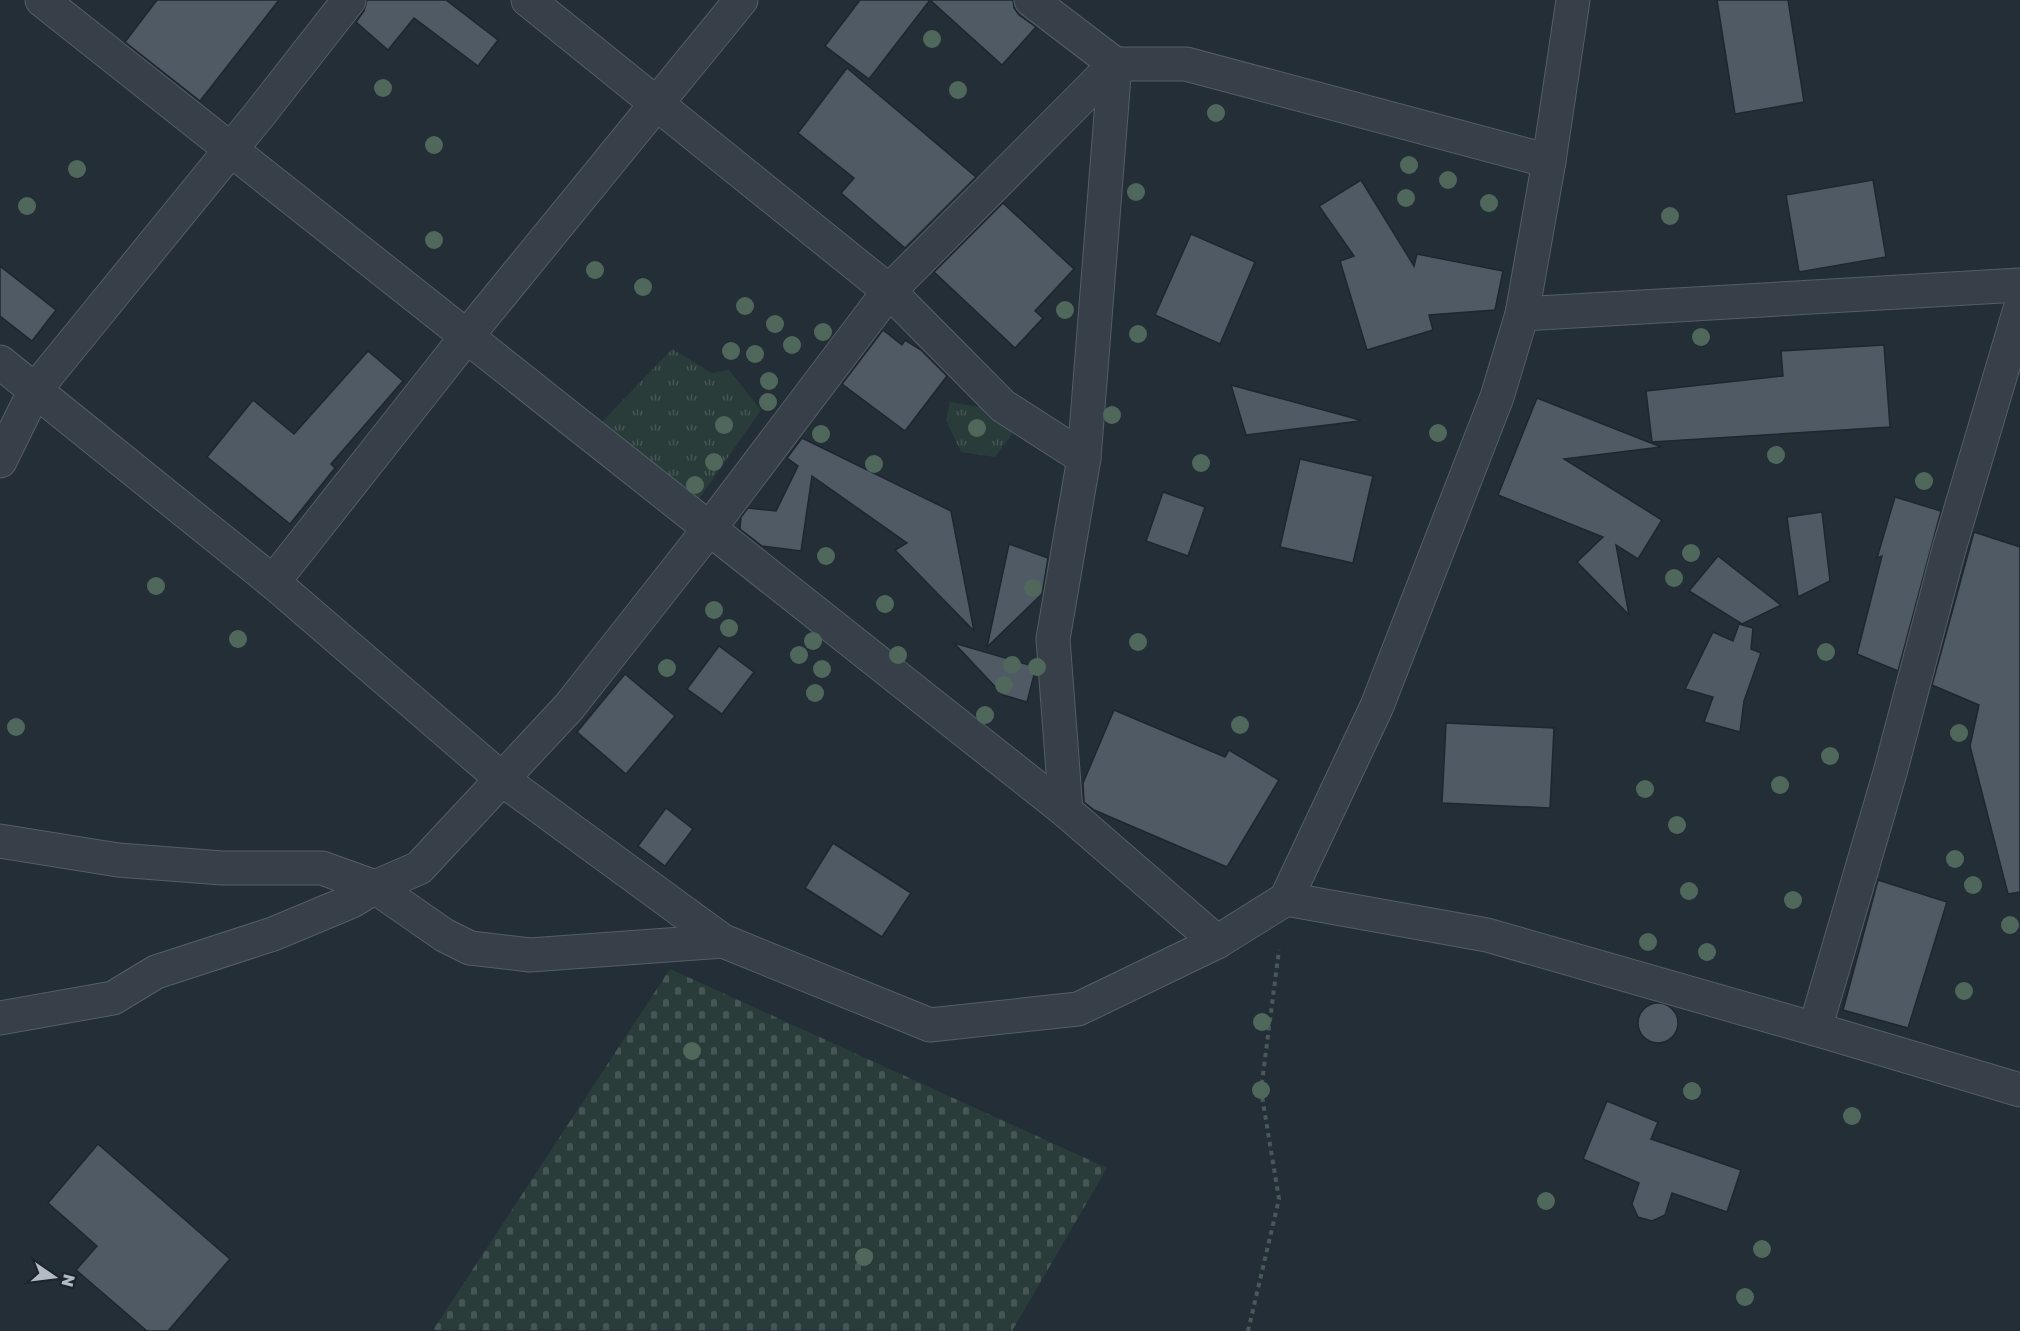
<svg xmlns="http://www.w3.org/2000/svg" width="2020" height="1331" font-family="'Golos Text',sans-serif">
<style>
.grass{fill:url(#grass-tufts)}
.cemetery{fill:url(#cemetery-stones)}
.building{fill:#4f5a65;stroke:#1e272e;stroke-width:1.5}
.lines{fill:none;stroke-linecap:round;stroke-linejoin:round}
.minor-casing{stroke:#555e65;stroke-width:35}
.path{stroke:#475959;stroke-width:4;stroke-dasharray:4.5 4.5;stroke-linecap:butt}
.minor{stroke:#374048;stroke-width:33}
.tree{fill:#4f685b}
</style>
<defs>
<pattern id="grass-tufts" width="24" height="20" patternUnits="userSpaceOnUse" patternTransform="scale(1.5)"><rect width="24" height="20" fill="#293c3a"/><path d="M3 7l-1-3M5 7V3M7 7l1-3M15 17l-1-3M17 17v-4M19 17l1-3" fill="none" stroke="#465655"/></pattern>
<pattern id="cemetery-stones" width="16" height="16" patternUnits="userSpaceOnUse" patternTransform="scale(1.5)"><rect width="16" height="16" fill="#293c3a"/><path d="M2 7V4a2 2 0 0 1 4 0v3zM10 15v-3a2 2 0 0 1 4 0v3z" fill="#465655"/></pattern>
</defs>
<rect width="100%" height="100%" fill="#242e37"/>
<!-- grass -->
<g class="grass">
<polygon points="672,349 712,373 729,370 761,410 692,509 601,423"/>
<polygon points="950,402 980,407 990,403 1012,434 995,457 961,452 946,420"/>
</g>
<!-- cemetery -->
<polygon class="cemetery" points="670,969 1107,1168 1012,1331 433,1330"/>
<!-- building -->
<g class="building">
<polygon points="157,0 279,0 200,101 125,42"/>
<polygon points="367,0 446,0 498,40 478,66 414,18 388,50 356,22 364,11"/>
<polygon points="860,0 930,0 869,79 825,46"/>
<polygon points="930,0 1013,0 1014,8 1019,15 1036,27 1002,65"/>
<polygon points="1717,0 1788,0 1804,102 1735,114"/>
<polygon points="847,68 976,177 905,248 841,193 854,178 798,133"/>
<polygon points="1361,180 1414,266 1417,254 1503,271 1495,310 1429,315 1433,330 1367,350 1340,261 1354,256 1319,206"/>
<polygon points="1873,180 1886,257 1799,272 1786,195"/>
<polygon points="1003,203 1074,269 1035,311 1043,318 1015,348 934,272"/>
<polygon points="1191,234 1255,262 1220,344 1155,315"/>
<polygon points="0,266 56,310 32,341 0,316"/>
<polygon points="883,330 902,345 905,340 921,350 947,376 905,431 842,384"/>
<polygon points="1884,345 1890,427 1652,442 1646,391 1783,376 1781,351"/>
<polygon points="368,351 403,381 331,464 335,468 290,524 207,457 253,400 294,434"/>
<polygon points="1231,385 1360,420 1360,421 1246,435"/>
<polygon points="1537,398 1661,447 1564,459 1662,520 1638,559 1616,545 1629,615 1577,562 1603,537 1498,495"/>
<polygon points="802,438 951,511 974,631 895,550 907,543 812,476 801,551 762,546 740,529 741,517 748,508 776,511 798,466 787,458"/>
<polygon points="1300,459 1373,476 1353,563 1280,547"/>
<polygon points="1163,492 1205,507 1188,556 1146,541"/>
<polygon points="1895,497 1941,511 1898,671 1857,654 1882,556 1877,558"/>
<polygon points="1822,512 1830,581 1798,597 1787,517"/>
<polygon points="1974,532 2020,547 2020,892 2008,894 1970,746 1979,705 1932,685"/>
<polygon points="1009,544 1048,558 1042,594 987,647"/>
<polygon points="1718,556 1781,605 1742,624 1689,591"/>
<polygon points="1739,624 1753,628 1751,649 1761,653 1744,701 1740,732 1704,722 1713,697 1685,689 1713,632 1733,641"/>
<polygon points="954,643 1036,667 1027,702 1003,695"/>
<polygon points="719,646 754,672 722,714 687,689"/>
<polygon points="625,674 675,716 626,774 577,732"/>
<polygon points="1114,710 1225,757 1229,750 1279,780 1227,867 1094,810 1084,802 1083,783"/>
<polygon points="1446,723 1554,728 1550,808 1442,803"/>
<polygon points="666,808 693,829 665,866 638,846"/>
<polygon points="833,843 911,893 882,937 805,888"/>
<polygon points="1878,880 1947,902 1908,1028 1843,1010"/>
<circle cx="1658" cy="1023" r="20"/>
<polygon points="1607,1101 1658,1122 1651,1139 1741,1170 1727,1212 1672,1193 1665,1215 1652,1221 1638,1217 1632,1204 1639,1183 1583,1159"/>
<polygon points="98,1144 230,1259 168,1331 147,1331 76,1270 97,1246 48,1203"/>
</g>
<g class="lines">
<defs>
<g id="minor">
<polyline points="42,0 1066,811 1217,942 1078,1009 930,1025 723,941 503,780 273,582 467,336 741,0"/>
<polyline points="528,0 889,291 1003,406 1084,458"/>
<polyline points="1522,314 2020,285"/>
<polyline points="0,362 273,582"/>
<polyline points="0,461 35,390 259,115 349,0"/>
<polyline points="1066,811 1053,639 1084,458 1115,64 1186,64 1549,161 1573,0"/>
<polyline points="0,841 118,860 222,868 322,868 375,887 444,935 470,948 530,955 723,941"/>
<polyline points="1286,899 1487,935 1815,1029 2020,1090"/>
<polyline points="1217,942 1286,899 1377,706 1497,397 1522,314 1549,161"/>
<polyline points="0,1018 113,998 156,972 273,934 352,901 375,887 419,868 569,707 709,529 889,291 1115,64 1031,0"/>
<polyline points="1815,1029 1891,769 1949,549 2020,309"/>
</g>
</defs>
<!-- minor casing -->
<use href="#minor" class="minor-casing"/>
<!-- path -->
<polyline class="path" points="1248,1331 1279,1199 1261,1090 1279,950"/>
<!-- minor -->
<use href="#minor" class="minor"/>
</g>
<!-- trees -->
<g class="tree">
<circle cx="932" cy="39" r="9"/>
<circle cx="383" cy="88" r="9"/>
<circle cx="958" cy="90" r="9"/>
<circle cx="1216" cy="113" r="9"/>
<circle cx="434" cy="145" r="9"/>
<circle cx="1409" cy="165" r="9"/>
<circle cx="77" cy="169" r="9"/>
<circle cx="1448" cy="180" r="9"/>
<circle cx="1136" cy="192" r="9"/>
<circle cx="1406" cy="198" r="9"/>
<circle cx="1489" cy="203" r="9"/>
<circle cx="27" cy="206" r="9"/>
<circle cx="1670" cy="216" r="9"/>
<circle cx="434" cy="240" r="9"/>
<circle cx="595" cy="270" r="9"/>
<circle cx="643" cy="287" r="9"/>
<circle cx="745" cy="306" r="9"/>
<circle cx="1065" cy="310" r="9"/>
<circle cx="775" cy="324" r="9"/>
<circle cx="823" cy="332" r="9"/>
<circle cx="1138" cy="334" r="9"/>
<circle cx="1701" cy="337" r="9"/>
<circle cx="792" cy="345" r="9"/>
<circle cx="731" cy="351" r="9"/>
<circle cx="755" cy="354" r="9"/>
<circle cx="769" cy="381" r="9"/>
<circle cx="768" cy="402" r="9"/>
<circle cx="1112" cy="415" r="9"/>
<circle cx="724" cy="425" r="9"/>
<circle cx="977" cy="428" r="9"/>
<circle cx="1438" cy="433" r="9"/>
<circle cx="821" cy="434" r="9"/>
<circle cx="1776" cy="455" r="9"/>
<circle cx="714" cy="462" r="9"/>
<circle cx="1201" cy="463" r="9"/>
<circle cx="874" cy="464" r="9"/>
<circle cx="1924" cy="481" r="9"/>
<circle cx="695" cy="485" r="9"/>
<circle cx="1691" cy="553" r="9"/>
<circle cx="826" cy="556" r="9"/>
<circle cx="1674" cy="578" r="9"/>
<circle cx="156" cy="586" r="9"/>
<circle cx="1033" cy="588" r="9"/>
<circle cx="885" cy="604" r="9"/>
<circle cx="714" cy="610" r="9"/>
<circle cx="729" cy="628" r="9"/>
<circle cx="238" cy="639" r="9"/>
<circle cx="813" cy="641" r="9"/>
<circle cx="1138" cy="642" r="9"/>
<circle cx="1826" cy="652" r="9"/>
<circle cx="799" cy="655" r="9"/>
<circle cx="898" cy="655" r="9"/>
<circle cx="1012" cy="665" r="9"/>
<circle cx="1037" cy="667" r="9"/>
<circle cx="667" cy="668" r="9"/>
<circle cx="822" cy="669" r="9"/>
<circle cx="1004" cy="685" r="9"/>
<circle cx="815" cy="693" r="9"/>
<circle cx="985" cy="715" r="9"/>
<circle cx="1240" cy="725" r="9"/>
<circle cx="16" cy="727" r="9"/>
<circle cx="1959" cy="733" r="9"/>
<circle cx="1830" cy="756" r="9"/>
<circle cx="1780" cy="785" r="9"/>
<circle cx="1645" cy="789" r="9"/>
<circle cx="1677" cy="825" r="9"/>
<circle cx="1955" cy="859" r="9"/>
<circle cx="1973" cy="885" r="9"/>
<circle cx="1689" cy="891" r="9"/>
<circle cx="1793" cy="900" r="9"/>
<circle cx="2010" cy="925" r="9"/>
<circle cx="1648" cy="942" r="9"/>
<circle cx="1707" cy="952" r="9"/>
<circle cx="1964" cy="991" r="9"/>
<circle cx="1262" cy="1022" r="9"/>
<circle cx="692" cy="1051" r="9"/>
<circle cx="1261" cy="1090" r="9"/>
<circle cx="1692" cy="1091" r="9"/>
<circle cx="1852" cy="1116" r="9"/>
<circle cx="1546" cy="1201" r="9"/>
<circle cx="1762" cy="1249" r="9"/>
<circle cx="864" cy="1257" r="9"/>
<circle cx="1745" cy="1297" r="9"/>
</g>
<!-- north arrow -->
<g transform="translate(54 1277) rotate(104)" stroke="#1d252c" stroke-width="4.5" paint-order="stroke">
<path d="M0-4.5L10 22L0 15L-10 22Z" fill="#b2bbc4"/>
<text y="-9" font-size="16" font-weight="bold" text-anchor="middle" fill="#b2bbc4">N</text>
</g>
</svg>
